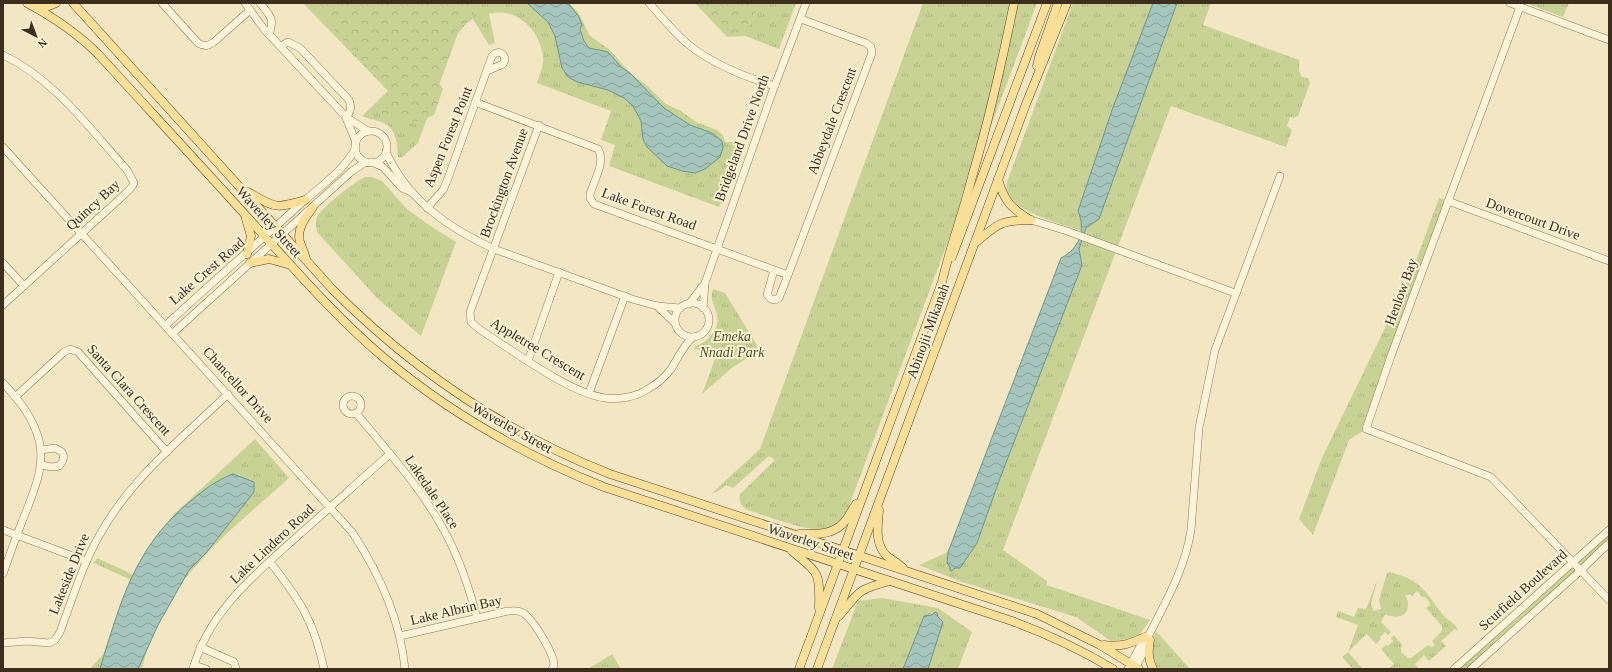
<svg xmlns="http://www.w3.org/2000/svg" width="1612" height="672" font-family="Georgia,serif">
<style>
.grass{fill:url(#grass-tufts)}
.forest{fill:url(#forest-crowns)}
.water{fill:url(#water-waves);stroke:#6b958c}
.lines{fill:none;stroke-linecap:round;stroke-linejoin:round}
.minor-casing{stroke:#8f7857;stroke-width:8}
.major-casing{stroke:#5d452c;stroke-width:9}
.minor{stroke:#fcf3d8;stroke-width:7}
.major{stroke:#f9df98;stroke-width:8}
.labels{text-anchor:middle;dominant-baseline:central;stroke-width:4;stroke-linejoin:round;paint-order:stroke}
.street-label{font-size:14px;fill:#3e2e1d;stroke:#f9f0d4}
.park-label{font-size:14px;font-style:italic;fill:#4b5c21;stroke:#f9f0d4}
</style>
<defs>
<pattern id="grass-tufts" width="24" height="20" patternUnits="userSpaceOnUse"><rect width="24" height="20" fill="#c8d295"/><path d="M3 7l-1-3M5 7V3M7 7l1-3M15 17l-1-3M17 17v-4M19 17l1-3" fill="none" stroke="#adb580"/></pattern>
<pattern id="forest-crowns" width="20" height="18" patternUnits="userSpaceOnUse"><rect width="20" height="18" fill="#c8d295"/><path d="M2 6a3 3 0 1 1 6 0M12 15a3 3 0 1 1 6 0" fill="none" stroke="#adb580"/></pattern>
<pattern id="water-waves" width="16" height="10" patternUnits="userSpaceOnUse"><rect width="16" height="10" fill="#a6c5bd"/><path d="M0 5q4-4 8 0t8 0" fill="none" stroke="#89a099"/></pattern>
</defs>
<rect width="100%" height="100%" fill="#f3e7c3"/>
<!-- grass -->
<g class="grass">
<path d="M 303,3 L 569,3 L 578,12 L 590,36 L 610,50 L 630,73 L 645,84 L 666,104 L 681,111 L 696,122 L 717,130 L 723,135 L 725,142 L 746,142 L 723,204 L 721,203 L 719,207 L 609,166 L 615,145 L 601,140 L 611,111 L 537,83 C 540,74 544,65 543,56 C 540,30 516,6 489,14 L 495,43 L 489,45 L 473,19 L 467,23 L 458,33 L 418,143 L 401,158 L 398,157 C 397,141 396,125 378,121 C 372,119 368,119 362,116 L 388,91 Z"/>
<polygon points="697,3 796,3 779,49 735,32"/>
<path d="M 923,3 L 1037,3 L 849,506 C 844,516 838,526 826,529 C 808,533 765,515 747,510 C 740,505 739,501 740,494 L 775,460 L 769,456 L 733,488 L 726,485 L 718,491 L 711,494 L 760,449 Z"/>
<path d="M 1073,3 L 1153,3 L 1112,110 L 1078,211 C 1081,217 1084,224 1082,231 C 1061,223 1002,211 1007,182 Z"/>
<polygon points="1177,3 1211,3 1203,25 1299,60 1299,71 1302,77 1308,78 1310,83 1298,116 1294,118 1290,117 1287,126 1292,130 1286,147 1171,106 1003,550 1047,581 1047,585 1150,620 1137,638 1111,641 1076,617 962,582 919,565 948,552 947,563 969,554 977,543 999,481 1082,265 1079,249 1086,228 1099,219"/>
<polygon points="1526,3 1569,3 1563,17"/>
<path d="M 365,177 L 372,177 L 382,181 L 407,209 L 432,227 L 456,242 L 421,336 L 377,298 L 317,232 C 316,227 315,222 317,217 C 322,207 354,182 365,177 Z"/>
<polygon points="1439,198 1448,201 1366,429 1349,440 1313,535 1299,519 1322,458 1411,274"/>
<path d="M 713,289 L 725,293 L 760,350 L 733,367 L 702,394 L 716,356 L 693,348 C 708,341 722,330 716,311 C 713,303 710,298 713,289 Z"/>
<path d="M 255,439 L 289,478 C 225,536 163,580 142,669 L 90,669 L 103,654 L 131,580 L 94,563 L 97,558 L 134,575 L 163,528 L 174,514 Z"/>
<polygon points="1609,530 1609,543 1471,669 1454,669"/>
<path d="M 1390,572 C 1399,575 1409,577 1416,583 C 1429,592 1435,607 1446,618 C 1451,622 1457,625 1458,631 L 1455,629 L 1441,641 L 1446,646 L 1429,661 L 1424,655 L 1415,664 L 1418,668 L 1417,669 L 1388,669 L 1394,664 L 1381,649 L 1386,645 L 1388,646 L 1393,641 L 1391,638 L 1394,635 L 1403,646 L 1401,647 L 1401,652 L 1408,658 L 1411,658 L 1428,645 L 1432,647 L 1435,645 L 1432,641 L 1442,631 L 1442,626 L 1426,608 L 1430,605 L 1430,603 L 1425,597 L 1422,597 L 1417,591 L 1412,596 L 1410,594 L 1405,595 L 1402,591 C 1405,595 1409,600 1408,606 C 1407,619 1393,618 1385,614 L 1381,622 L 1391,632 L 1388,635 L 1385,632 L 1380,637 L 1381,639 L 1376,644 L 1367,634 L 1348,652 L 1363,669 L 1353,669 L 1342,657 L 1348,652 L 1358,625 L 1336,617 L 1338,611 L 1354,617 L 1358,608 L 1366,609 L 1377,581 L 1372,600 L 1371,605 L 1374,611 L 1381,609 L 1379,600 L 1387,573 Z"/>
<polygon points="882,598 938,608 972,632 958,669 832,669 858,601"/>
<path d="M 1156,631 L 1190,669 L 1159,669 C 1150,654 1149,648 1156,631 Z"/>
<polygon points="612,654 621,669 588,669"/>
</g>
<!-- forest -->
<g class="forest">
<polygon points="309,3 475,3 473,17 458,30 438,82 443,89 434,115 416,122 404,121 373,111 390,92 318,11"/>
<polygon points="695,3 759,3 745,36 727,37"/>
</g>
<!-- water -->
<g class="water">
<polygon points="527,3 568,3 579,17 582,25 580,29 584,41 589,48 608,52 621,67 630,73 664,108 690,125 712,133 722,141 723,148 720,157 705,169 695,173 682,171 667,166 647,147 643,139 641,121 633,106 624,98 608,90 577,82 568,77 562,68 555,36 548,22"/>
<path d="M 1153,3 L 1177,3 L 1099,219 L 1086,228 L 1079,249 L 1082,265 L 999,481 L 977,543 L 960,568 L 955,568 L 952,571 L 950,570 L 950,567 L 947,563 L 948,552 L 1061,258 C 1080,248 1086,230 1078,211 L 1112,110 Z"/>
<path d="M 233,474 L 254,482 L 254,492 L 206,553 L 189,570 L 158,625 L 138,669 L 100,669 C 120,603 135,545 192,500 C 205,489 217,480 233,474 Z"/>
<polygon points="935,612 937,613 938,617 943,622 928,669 903,669 924,616 932,615"/>
</g>
<g class="lines">
<defs>
<g id="minor">
<path d="M 162,3 L 198,43 C 205,47 208,46 214,42 L 249,11"/>
<polyline points="245,3 264,29 346,117 368,131"/>
<path d="M 260,3 C 270,16 275,18 269,34"/>
<path d="M 649,3 C 662,17 674,33 689,45 C 714,65 745,77 775,86"/>
<polyline points="1510,3 1609,40"/>
<polyline points="1520,7 1391,356 1366,429 1491,477 1609,600"/>
<path d="M 281,46 L 288,42 L 300,48 L 349,100 C 352,107 351,112 346,117"/>
<path d="M 3,55 C 54,79 90,129 127,170 L 134,183 L 131,188 L 125,194 L 3,305"/>
<path d="M 475,102 L 598,149 C 606,161 594,181 590,194 L 590,198 L 594,204 L 788,275 L 872,53 L 871,47 L 866,43 L 801,19"/>
<polyline points="346,118 356,142"/>
<path d="M 539,125 L 470,312 L 471,322 C 479,330 490,336 500,343 C 528,361 572,393 605,398 C 619,400 636,397 648,389 C 657,384 665,377 671,369 C 678,358 683,346 693,337"/>
<circle cx="371" cy="147" r="16"/>
<path d="M 3,147 L 352,532 C 380,574 400,619 405,669"/>
<path d="M 386,152 C 408,200 447,227 494,249 L 632,299 L 657,306 L 680,308"/>
<polyline points="372,162 383,167 402,188 411,192"/>
<polyline points="1448,201 1609,261"/>
<path d="M 427,208 L 443,190 L 447,181 L 492,56 C 498,50 504,52 505,60 L 503,64 L 487,71"/>
<polyline points="1031,220 1067,231 1235,293"/>
<polyline points="3,263 24,286"/>
<polyline points="774,270 767,295 771,299 775,300 779,298 788,275"/>
<circle cx="692" cy="320" r="17"/>
<polyline points="689,304 705,283 772,93 806,3"/>
<polyline points="657,306 675,323"/>
<polyline points="703,308 705,283"/>
<path d="M 166,325 C 211,283 258,243 304,201 C 320,187 349,166 356,146"/>
<polyline points="173,333 352,171 366,162"/>
<polyline points="528,361 559,272"/>
<path d="M 3,383 C 16,397 29,412 36,431 C 49,462 33,493 22,522 C 15,539 9,557 3,574"/>
<polyline points="589,393 625,296"/>
<circle cx="352" cy="405" r="9"/>
<polyline points="15,397 64,352 70,349 78,352 167,452"/>
<path d="M 356,413 C 389,453 425,492 448,538 C 461,563 470,591 477,618"/>
<path d="M 41,450 L 55,448 L 62,452 C 65,457 64,461 59,466 L 52,467 L 41,465"/>
<polyline points="3,530 86,561"/>
<path d="M 270,562 C 300,600 314,621 324,669"/>
<path d="M 400,636 L 508,611 C 512,611 517,610 521,612 C 532,616 554,654 554,665 L 552,669"/>
<path d="M 3,643 L 27,641 L 49,643 L 55,640 L 60,632 C 72,600 82,566 99,536 C 130,479 182,438 228,394"/>
<polyline points="200,647 234,662 236,669"/>
<polyline points="194,665 206,669"/>
<path d="M 193,669 C 209,610 258,572 301,533 C 331,507 360,480 390,454"/>
<path d="M 1128,669 L 1145,637 L 1149,635 C 1166,601 1185,569 1191,530 L 1199,428 L 1215,350 L 1280,176"/>
<polyline points="1135,669 1149,641"/>
<polyline points="1454,669 1609,530"/>
<polyline points="1471,669 1580,571 1609,543"/>
</g>
<g id="major">
<path d="M 27,3 C 53,17 77,33 98,54 C 151,112 205,170 258,229 C 298,273 337,318 383,357 C 449,413 524,455 604,487 L 1012,621 C 1047,634 1080,649 1113,669"/>
<path d="M 73,3 L 333,290 C 414,371 504,432 610,474 L 1037,614 L 1100,645 L 1139,669"/>
<polyline points="36,5 46,7 56,3"/>
<polyline points="1037,66 1039,57 1058,3"/>
<path d="M 998,179 C 1004,201 1011,208 1030,220"/>
<path d="M 248,192 C 276,208 274,209 305,200"/>
<polyline points="246,219 251,236 247,254"/>
<path d="M 975,243 C 998,224 1000,220 1031,220"/>
<polyline points="952,257 1047,3"/>
<path d="M 306,260 C 305,253 302,248 300,242 C 296,229 306,217 313,207"/>
<polyline points="250,263 269,259 287,264"/>
<path d="M 879,510 C 878,525 874,544 887,556 C 892,560 898,563 903,568"/>
<path d="M 799,534 C 816,534 834,536 846,520 C 850,515 852,509 856,504"/>
<path d="M 792,551 C 819,574 820,571 819,608"/>
<path d="M 839,616 C 860,591 856,590 890,581"/>
<path d="M 1150,640 C 1148,651 1148,659 1153,669"/>
<path d="M 1104,645 C 1122,647 1129,644 1145,637"/>
<path d="M 799,669 L 942,282 C 950,247 963,213 972,177 C 989,120 1002,62 1014,3"/>
<polyline points="817,669 1026,104 1067,3"/>
</g>
</defs>
<!-- minor casing -->
<use href="#minor" class="minor-casing"/>
<!-- major casing -->
<use href="#major" class="major-casing"/>
<!-- minor -->
<use href="#minor" class="minor"/>
<!-- major -->
<use href="#major" class="major"/>
</g>
<g class="labels">
<!-- street labels -->
<g class="street-label">
<text transform="translate(832 121) rotate(-69)">Abbeydale Crescent</text>
<text transform="translate(448 137) rotate(-68)">Aspen Forest Point</text>
<text transform="translate(742 138) rotate(-70)">Bridgeland Drive North</text>
<text transform="translate(504 183) rotate(-70)">Brockington Avenue</text>
<text transform="translate(93 205) rotate(-43)">Quincy Bay</text>
<text transform="translate(649 209) rotate(20)">Lake Forest Road</text>
<text transform="translate(1533 219) rotate(20)">Dovercourt Drive</text>
<text transform="translate(269 222) rotate(48)">Waverley Street</text>
<text transform="translate(207 271) rotate(-41)">Lake Crest Road</text>
<text transform="translate(1401 292) rotate(-70)">Henlow Bay</text>
<text transform="translate(928 331) rotate(-70)">Abinojii Mikanah</text>
<text transform="translate(538 349) rotate(31)">Appletree Crescent</text>
<text transform="translate(238 385) rotate(48)">Chancellor Drive</text>
<text transform="translate(129 390) rotate(48)">Santa Clara Crescent</text>
<text transform="translate(512 428) rotate(29)">Waverley Street</text>
<text transform="translate(432 492) rotate(56)">Lakedale Place</text>
<text transform="translate(811 542) rotate(18)">Waverley Street</text>
<text transform="translate(272 544) rotate(-43)">Lake Lindero Road</text>
<text transform="translate(69 574) rotate(-68)">Lakeside Drive</text>
<text transform="translate(1523 590) rotate(-42)">Scurfield Boulevard</text>
<text transform="translate(456 610) rotate(-13)">Lake Albrin Bay</text>
</g>
<!-- park labels -->
<g class="park-label">
<text x="732" y="336">Emeka<tspan x="732" dy="16">Nnadi Park</tspan></text>
</g>
</g>
<!-- border -->
<rect width="1612" height="672" fill="none" stroke="#3e2e1d" stroke-width="8"/>
<!-- north arrow -->
<g transform="translate(36 36) rotate(138)" stroke="#f9f0d4" stroke-width="3" paint-order="stroke">
<path d="M0-3L7 15L0 10L-7 15Z" fill="#3e2e1d"/>
<text y="-6" font-size="11" font-weight="bold" text-anchor="middle" fill="#3e2e1d">N</text>
</g>
</svg>
